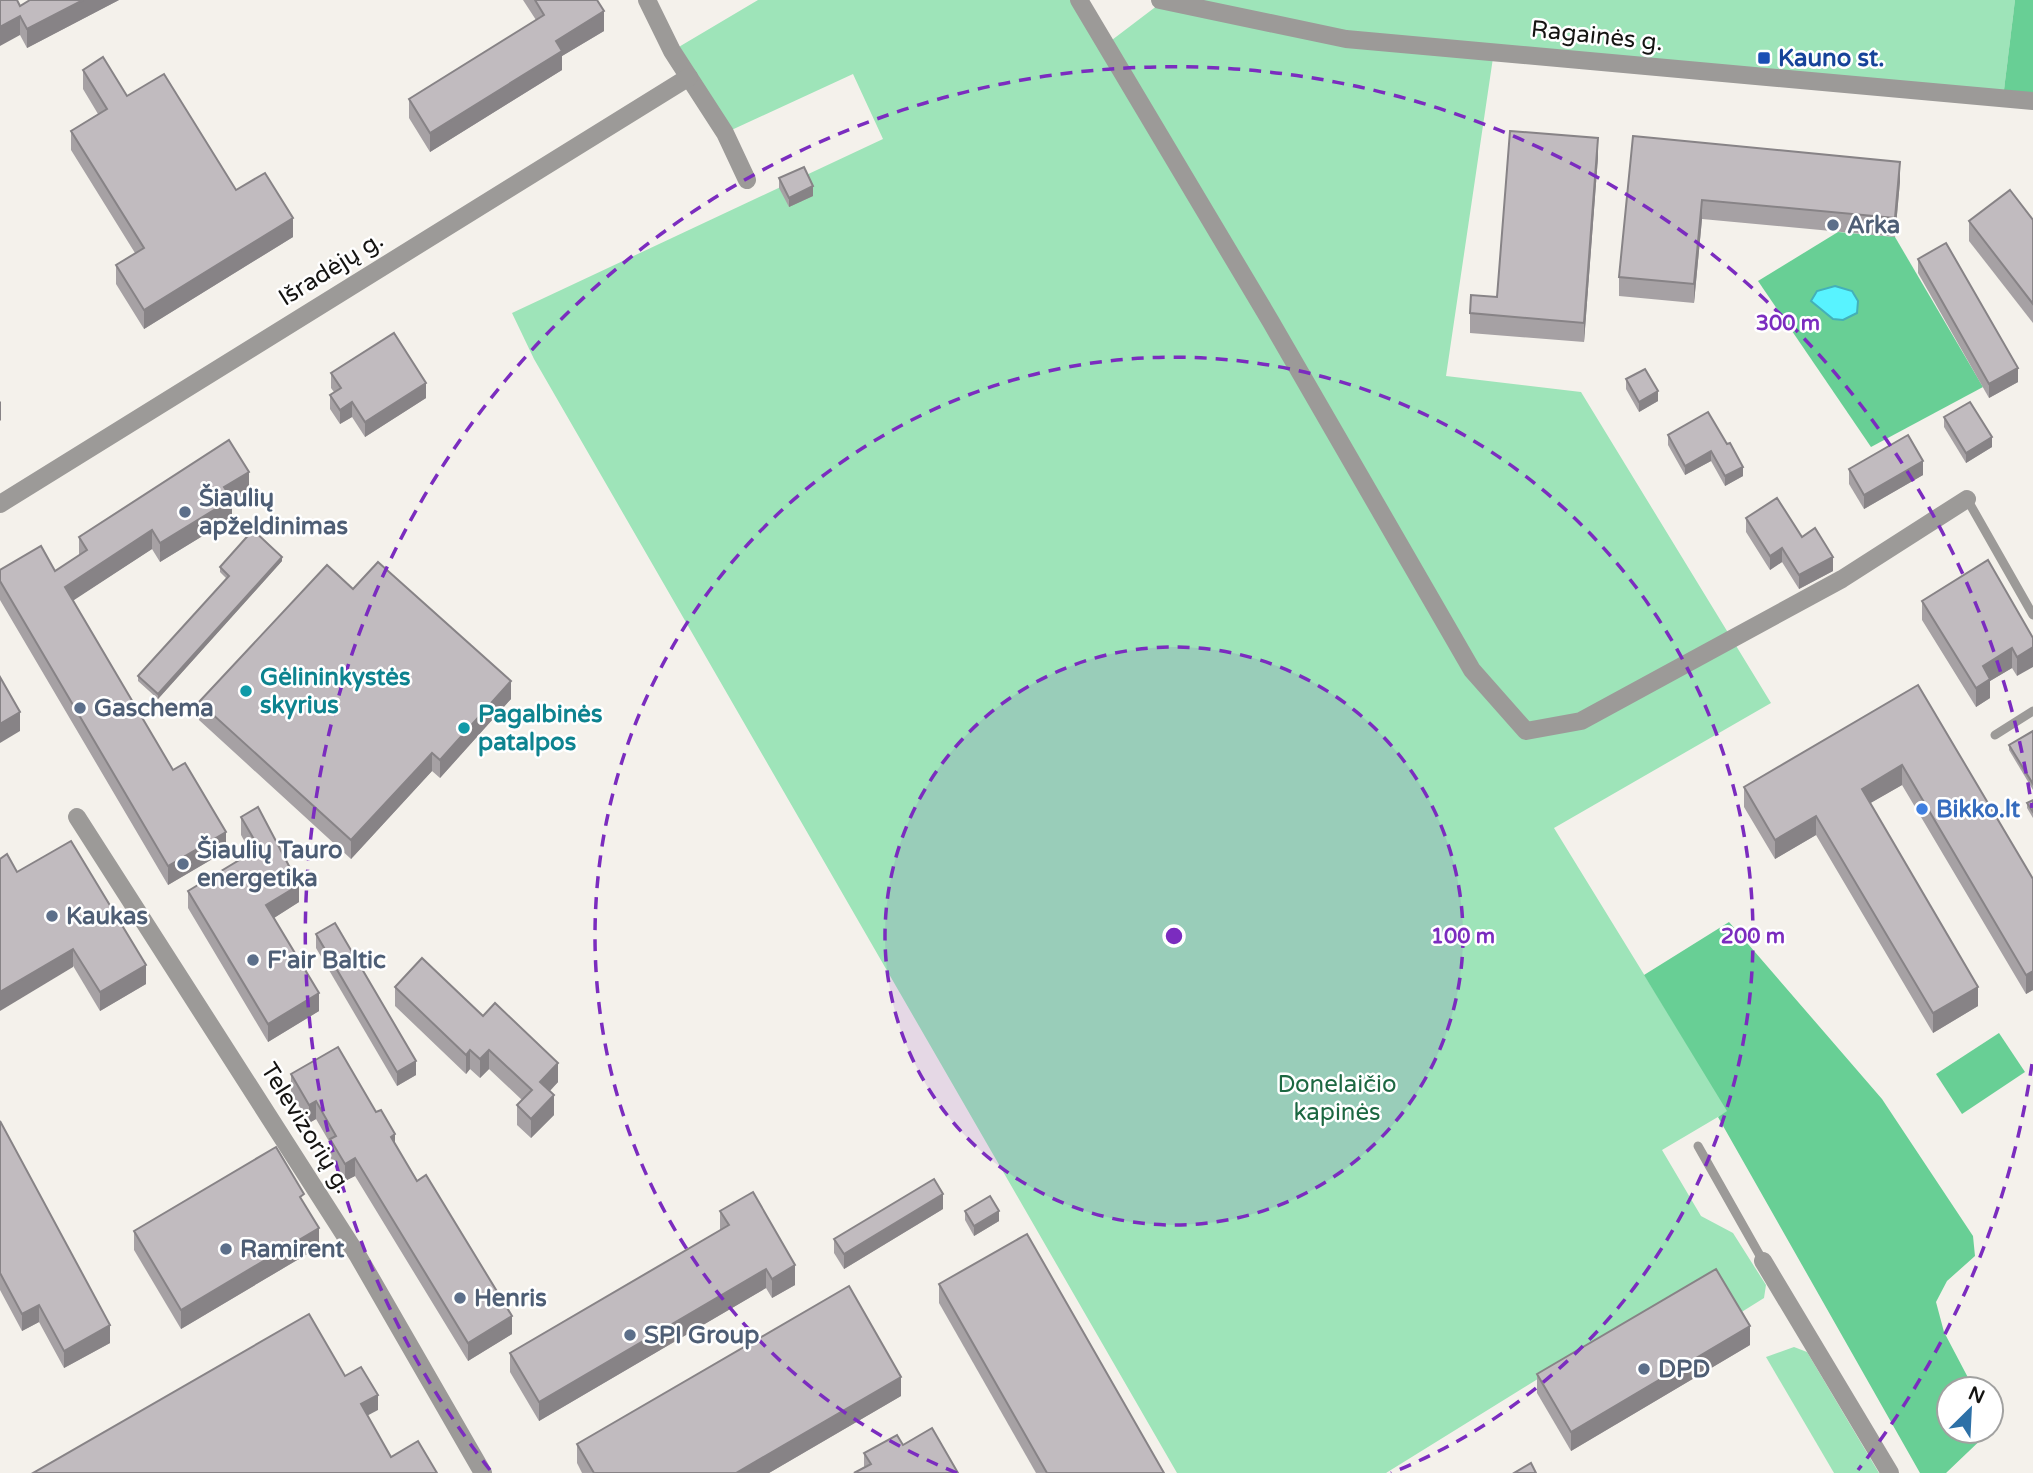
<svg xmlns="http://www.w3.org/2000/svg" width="2033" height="1473" font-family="'Varela Round',sans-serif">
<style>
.green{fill:#9ee4b9}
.forest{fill:#68cf95}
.water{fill:#58f3ff;stroke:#44b0b8;stroke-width:2}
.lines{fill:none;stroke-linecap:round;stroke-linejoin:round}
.service{stroke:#9c9a98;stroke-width:9}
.minor{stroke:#9c9a98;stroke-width:18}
.wall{fill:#a6a1a4}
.shaded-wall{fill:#878386}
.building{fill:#c1bbbf;stroke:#878386;stroke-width:2}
.ring{fill:none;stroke:#7b2cbf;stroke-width:3.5;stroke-dasharray:12 9}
.transit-dot{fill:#1a4fb4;stroke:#fff;stroke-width:2.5}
.service-dot{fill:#5c6f8a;stroke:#fff;stroke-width:2.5}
.culture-dot{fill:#0f9aa8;stroke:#fff;stroke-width:2.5}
.shop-dot{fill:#3f7fe0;stroke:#fff;stroke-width:2.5}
.labels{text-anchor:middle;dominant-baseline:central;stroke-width:5;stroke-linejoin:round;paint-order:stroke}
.street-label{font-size:24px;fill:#151412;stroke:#fff}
.transit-label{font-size:24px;font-weight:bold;fill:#164399;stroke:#fff;text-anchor:start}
.service-label{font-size:24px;font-weight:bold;fill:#4e5e75;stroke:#fff;text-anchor:start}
.culture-label{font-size:24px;font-weight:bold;fill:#0d838f;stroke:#fff;text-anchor:start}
.shop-label{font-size:24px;font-weight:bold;fill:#366cbe;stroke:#fff;text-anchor:start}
.park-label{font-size:24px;fill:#1c6741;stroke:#fff}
.centre{fill:#7b2cbf;stroke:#fff;stroke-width:3.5}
.ring-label{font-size:21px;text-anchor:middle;font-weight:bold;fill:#7b2cbf;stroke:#fff;stroke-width:5;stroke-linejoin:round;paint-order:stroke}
</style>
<rect width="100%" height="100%" fill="#f4f1eb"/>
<!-- green -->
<g class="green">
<polygon points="758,0 1082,0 1108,43 1162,2 1160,0 2015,0 2003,98 1494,51 1446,376 1581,392 1771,703 1554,828 1728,1111 1662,1150 1701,1216 1733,1233 1766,1285 1764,1298 1740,1313 1714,1270 1386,1473 1177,1473 534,359 512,313 883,139 853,74 725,133 672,51"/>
<polygon points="1794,1347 1807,1352 1879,1473 1834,1473 1766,1357"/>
</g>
<!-- forest -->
<g class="forest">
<polygon points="2015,0 2033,0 2033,101 2003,98"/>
<polygon points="1838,232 1895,237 1983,387 1871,447 1758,281"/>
<polygon points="1729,922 1882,1099 1973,1236 1975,1256 1947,1281 1936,1302 1944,1332 1974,1389 1949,1389 1949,1431 1990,1431 1946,1473 1920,1473 1718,1117 1727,1111 1644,975"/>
<polygon points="1999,1033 2025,1072 1962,1114 1936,1074"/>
</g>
<!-- water -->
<polygon class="water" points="1835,286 1852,291 1858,301 1857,313 1843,320 1833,319 1811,301 1817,291"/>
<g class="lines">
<!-- service -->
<g class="service">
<polyline points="1967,499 2033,615"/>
<polyline points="1995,735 2033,711"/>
<polyline points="1698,1146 1763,1261"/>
</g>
<!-- minor -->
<g class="minor">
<polyline points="647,0 672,51 725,133 747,180"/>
<polyline points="1079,0 1271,322 1472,670 1526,731 1581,721 1842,579 1967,499"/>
<polyline points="1160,0 1346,39 2033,101"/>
<polyline points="0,504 689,77"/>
<polyline points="77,817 358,1256 483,1473"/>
<polyline points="1763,1261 1890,1473"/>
</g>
</g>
<!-- wall -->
<g class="wall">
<polygon points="30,0 119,0 27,48 20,35 20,6"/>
<polygon points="523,0 597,0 604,31 562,56 562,70 430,152 409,118 409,99 536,20"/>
<polygon points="83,70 127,96 236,190 293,237 144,329 116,284 116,265 135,253 71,150 71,131 98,114 83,89"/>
<polygon points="1633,136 1900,181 1895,237 1702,219 1694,303 1619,296 1619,277"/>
<polygon points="1598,157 1584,342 1470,333 1470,313 1497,297"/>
<polygon points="779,178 813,196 789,207 779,188"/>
<polygon points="2033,220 2033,323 1969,241 1969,221"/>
<polygon points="1918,259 2018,382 1989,398 1918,273"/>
<polygon points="331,373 426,398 365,437 352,417 340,424 330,409 330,395 334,392 331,388"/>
<polygon points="1626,379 1658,401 1639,412 1626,389"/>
<polygon points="1708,412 1743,476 1725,486 1711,461 1685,475 1668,445 1668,435"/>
<polygon points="1944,417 1992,447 1966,463 1944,427"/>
<polygon points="1849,469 1923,475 1864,509 1849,484"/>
<polygon points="249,491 232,502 232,518 160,562 152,549 73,600 173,770 226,851 168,885 0,600 0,570 55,571 79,555 79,537"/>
<polygon points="1746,518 1802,537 1833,571 1799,589 1782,562 1770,570 1746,532"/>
<polygon points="282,561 158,699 138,681 138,676 227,579 220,572 220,567"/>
<polygon points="353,589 511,699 440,778 432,771 351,859 199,720 199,702"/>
<polygon points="1922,601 2033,638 2017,676 2012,668 1990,681 1990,698 1976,707 1922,620"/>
<polygon points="1918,685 2033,990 2026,994 1902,785 1870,803 1978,1006 1933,1033 1816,835 1775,859 1744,807 1744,787"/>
<polygon points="2033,731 2033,790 2009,750 2009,745"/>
<polygon points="2033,800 2033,818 2027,808 2027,803"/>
<polygon points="241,817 299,902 274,918 319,1011 268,1042 188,908 188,891 251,853 241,835"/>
<polygon points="17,872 146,984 100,1011"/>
<polygon points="316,934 416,1075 397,1086 316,948"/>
<polygon points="395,987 483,1016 558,1082 550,1091 554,1115 531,1138 517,1125 517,1105 522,1100 489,1069 480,1078 470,1069 466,1074 395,1006"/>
<polygon points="291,1074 395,1144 512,1334 468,1361 355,1176 345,1181 330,1157 330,1143 316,1119 309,1123 291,1092"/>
<polygon points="0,1121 110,1343 64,1368 39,1322 22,1331 0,1290"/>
<polygon points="943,1209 844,1269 834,1253 834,1239"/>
<polygon points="720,1211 795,1285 772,1298 766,1288 539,1421 510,1372 510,1353 720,1230"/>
<polygon points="965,1211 999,1221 974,1236 965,1220"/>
<polygon points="134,1231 319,1247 181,1329 134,1250"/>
<polygon points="939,1284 1164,1473 1036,1473 939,1303"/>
<polygon points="1750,1345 1571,1451 1537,1393 1537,1374"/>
<polygon points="901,1396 769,1473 582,1473 577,1463 577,1444"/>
<polygon points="903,1445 864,1467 864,1453"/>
</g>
<!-- shaded-wall -->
<g class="shaded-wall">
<polygon points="83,0 119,0 27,48 27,29"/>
<polygon points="604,11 604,31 562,56 562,70 430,152 430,133 556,41"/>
<polygon points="20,16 20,35 0,46 0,27"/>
<polygon points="1598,138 1598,157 1584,342 1584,323"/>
<polygon points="1900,162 1900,181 1895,237 1895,218"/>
<polygon points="813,186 813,196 789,207 789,198"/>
<polygon points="1702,200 1702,219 1694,303 1694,284"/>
<polygon points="293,218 293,237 144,329 144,310"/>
<polygon points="2018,368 2018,382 1989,398 1989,384"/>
<polygon points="426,383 426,398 365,437 365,422"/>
<polygon points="1658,391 1658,401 1639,412 1639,402"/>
<polygon points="1,401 1,420 0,421 0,402"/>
<polygon points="352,402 352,417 340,424 340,410"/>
<polygon points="1992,437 1992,447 1966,463 1966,453"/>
<polygon points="1711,451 1711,461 1685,475 1685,466"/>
<polygon points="1923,461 1923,475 1864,509 1864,495"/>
<polygon points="1743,467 1743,476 1725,486 1725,476"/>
<polygon points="249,472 249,491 232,502 232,518 160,562 160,543 224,487"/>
<polygon points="152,530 152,549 65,606 65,587"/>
<polygon points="1782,548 1782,562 1770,570 1770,556"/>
<polygon points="282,557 282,561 158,699 158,694"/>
<polygon points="1833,557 1833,571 1799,589 1799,575"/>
<polygon points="2033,647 2033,667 2017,676 2017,657"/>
<polygon points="2012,648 2012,668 1990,681 1990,698 1976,707 1976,688 1983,666"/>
<polygon points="511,681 511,699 440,778 440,760"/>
<polygon points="20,712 20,731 0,743 0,724"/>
<polygon points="432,753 432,771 351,859 351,840"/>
<polygon points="1902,765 1902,785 1862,808 1862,789"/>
<polygon points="1816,816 1816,835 1775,859 1775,840"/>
<polygon points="226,832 226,851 168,885 168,866"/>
<polygon points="299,885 299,902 266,923 266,905"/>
<polygon points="73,949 73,967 0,1011 0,992"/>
<polygon points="146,965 146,984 100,1011 100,992"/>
<polygon points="2033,971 2033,990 2026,994 2026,975"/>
<polygon points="1978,987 1978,1006 1933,1033 1933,1013"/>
<polygon points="319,993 319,1011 268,1042 268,1024"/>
<polygon points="470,1050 470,1069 466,1074 466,1055"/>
<polygon points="489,1050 489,1069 480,1078 480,1059"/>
<polygon points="416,1061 416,1075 397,1086 397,1072"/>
<polygon points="558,1063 558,1082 540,1101 540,1082"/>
<polygon points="554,1095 554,1115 531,1138 531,1119"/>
<polygon points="316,1101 316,1119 309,1123 309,1105"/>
<polygon points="395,1134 395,1152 391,1137"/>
<polygon points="355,1158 355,1176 345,1181 345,1164"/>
<polygon points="943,1194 943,1209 844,1269 844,1254"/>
<polygon points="999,1211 999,1221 974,1236 974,1226"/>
<polygon points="319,1228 319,1247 181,1329 181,1310"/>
<polygon points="795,1265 795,1285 772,1298 772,1279"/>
<polygon points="766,1269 766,1288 539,1421 539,1402"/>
<polygon points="39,1305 39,1322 22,1331 22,1314"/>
<polygon points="512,1316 512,1334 468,1361 468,1343"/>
<polygon points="110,1325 110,1343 64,1368 64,1351"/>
<polygon points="1750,1326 1750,1345 1571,1451 1571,1432"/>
<polygon points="901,1377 901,1396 769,1473 736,1473"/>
<polygon points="378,1395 378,1410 361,1419 361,1404"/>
</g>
<!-- building -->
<g class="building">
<polygon points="0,0 17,0 20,6 30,0 83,0 27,29 20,16 0,27"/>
<polygon points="535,0 597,0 604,11 556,41 562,51 430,133 409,99 544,15"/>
<polygon points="103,57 127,96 164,74 236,190 265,173 293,218 144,310 116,265 144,248 71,131 107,109 83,70"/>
<polygon points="1510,131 1598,138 1584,323 1470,313 1471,295 1497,297"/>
<polygon points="1633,136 1900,162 1895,218 1702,200 1694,284 1619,277"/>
<polygon points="804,167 813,186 789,198 779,178"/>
<polygon points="2010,190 2033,220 2033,304 1969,221"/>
<polygon points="1946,243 2018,368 1989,384 1918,259"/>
<polygon points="394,333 426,383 365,422 352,402 340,410 330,395 341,388 331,373"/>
<polygon points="1645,369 1658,391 1639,402 1626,379"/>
<polygon points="1970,402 1992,437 1966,453 1944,417"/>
<polygon points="1708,412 1727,444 1730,443 1743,467 1725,476 1711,451 1685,466 1668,435"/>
<polygon points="1908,435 1923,461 1864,495 1849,469"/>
<polygon points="229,440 249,472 224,487 232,499 160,543 152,530 65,587 173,770 185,763 226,832 168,866 0,581 0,570 41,546 55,571 87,550 79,537"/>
<polygon points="1777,498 1802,537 1815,528 1833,557 1799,575 1782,548 1770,556 1746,518"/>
<polygon points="253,530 282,557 158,694 138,676 229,576 220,567"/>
<polygon points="1988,560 2033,638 2033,647 2017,657 2012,648 1983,666 1990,679 1976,688 1922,601"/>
<polygon points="378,562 511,681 440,760 432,753 351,840 199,702 327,565 353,589"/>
<polygon points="0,677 20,712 0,724"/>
<polygon points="1918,685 2033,879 2033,971 2026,975 1902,765 1862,789 1978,987 1933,1013 1816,816 1775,840 1744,787"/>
<polygon points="2033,731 2033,784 2009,745"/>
<polygon points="2033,800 2033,812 2027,803"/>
<polygon points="258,807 299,885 266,905 319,993 268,1024 188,891 259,848 241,817"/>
<polygon points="71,841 146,965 100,992 73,949 0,992 0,859 7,854 17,872"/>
<polygon points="335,923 416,1061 397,1072 316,934"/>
<polygon points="422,958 483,1016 495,1003 558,1063 540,1082 554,1095 531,1119 517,1105 532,1090 489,1050 480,1059 470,1050 466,1055 395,987"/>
<polygon points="338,1047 376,1112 381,1110 395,1134 391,1137 417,1181 426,1175 512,1316 468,1343 355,1158 345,1164 330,1139 336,1136 316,1101 309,1105 291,1074"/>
<polygon points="0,1121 110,1325 64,1351 39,1305 22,1314 0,1273"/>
<polygon points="276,1147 304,1194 300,1197 319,1228 181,1310 134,1231"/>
<polygon points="934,1179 943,1194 844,1254 834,1239"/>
<polygon points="753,1192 795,1265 772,1279 766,1269 539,1402 510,1353 729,1225 720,1211"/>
<polygon points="990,1196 999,1211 974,1226 965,1211"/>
<polygon points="1027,1234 1164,1473 1047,1473 939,1284"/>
<polygon points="1716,1269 1750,1326 1571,1432 1537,1374"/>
<polygon points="849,1286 901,1377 736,1473 594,1473 577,1444"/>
<polygon points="309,1314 345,1376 361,1367 378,1395 361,1404 391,1457 418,1441 437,1473 33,1473"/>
<polygon points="932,1428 958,1473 854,1473 871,1464 864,1453 897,1435 903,1445"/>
<polygon points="1531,1463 1536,1473 1514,1473"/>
</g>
<!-- distance rings -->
<circle cx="1174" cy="936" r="289" fill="#7b2cbf" fill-opacity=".12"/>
<g class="ring">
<circle cx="1174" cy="936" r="289"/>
<path d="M957 1473A579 579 0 1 1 1391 1473"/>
<path d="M2032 1064A868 868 0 0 1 1858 1470M490 1470A868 868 0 1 1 2032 808"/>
</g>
<!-- markers -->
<rect class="transit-dot" x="1757" y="51" width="14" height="14" rx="3.5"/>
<g class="service-dot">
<circle cx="1833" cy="225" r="7"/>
<circle cx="185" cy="512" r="7"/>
<circle cx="80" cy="708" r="7"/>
<circle cx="183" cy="864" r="7"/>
<circle cx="52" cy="916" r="7"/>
<circle cx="253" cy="960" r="7"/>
<circle cx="226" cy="1249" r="7"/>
<circle cx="460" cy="1298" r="7"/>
<circle cx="630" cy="1335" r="7"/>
<circle cx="1644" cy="1369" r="7"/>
</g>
<g class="culture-dot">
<circle cx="246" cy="691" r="7"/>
<circle cx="464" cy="728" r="7"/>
</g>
<circle class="shop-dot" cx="1922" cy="809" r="7"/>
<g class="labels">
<!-- street labels -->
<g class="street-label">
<text transform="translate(1597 36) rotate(6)">Ragainės g.</text>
<text transform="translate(331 269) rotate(-32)">Išradėjų g.</text>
<text transform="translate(306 1128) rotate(58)">Televizorių g.</text>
</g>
<!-- transit labels -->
<g class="transit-label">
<text x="1778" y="58">Kauno st.</text>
</g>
<!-- service labels -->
<g class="service-label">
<text x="1847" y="225">Arka</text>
<text x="199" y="498">Šiaulių<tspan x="199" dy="28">apželdinimas</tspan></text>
<text x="94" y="708">Gaschema</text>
<text x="197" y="850">Šiaulių Tauro<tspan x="197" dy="28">energetika</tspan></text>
<text x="66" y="916">Kaukas</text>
<text x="267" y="960">F'air Baltic</text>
<text x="240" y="1249">Ramirent</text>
<text x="474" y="1298">Henris</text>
<text x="644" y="1335">SPI Group</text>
<text x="1658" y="1369">DPD</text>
</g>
<!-- culture labels -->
<g class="culture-label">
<text x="260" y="677">Gėlininkystės<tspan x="260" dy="28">skyrius</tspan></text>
<text x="478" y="714">Pagalbinės<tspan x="478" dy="28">patalpos</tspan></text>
</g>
<!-- shop labels -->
<g class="shop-label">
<text x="1936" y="809">Bikko.lt</text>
</g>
<!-- park labels -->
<g class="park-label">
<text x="1337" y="1084">Donelaičio<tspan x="1337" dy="28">kapinės</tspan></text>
</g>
</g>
<circle cx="1174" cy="936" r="10" class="centre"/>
<g class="ring-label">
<text x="1788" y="330">300 m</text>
<text x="1463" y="943">100 m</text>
<text x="1753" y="943">200 m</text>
</g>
<!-- north arrow -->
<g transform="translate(1970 1410) rotate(24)"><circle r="33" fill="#ffffff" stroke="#a1a1a0" stroke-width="2"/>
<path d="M0-5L12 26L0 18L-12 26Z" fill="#2e71a7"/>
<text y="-10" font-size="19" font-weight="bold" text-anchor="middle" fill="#151412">N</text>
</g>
</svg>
